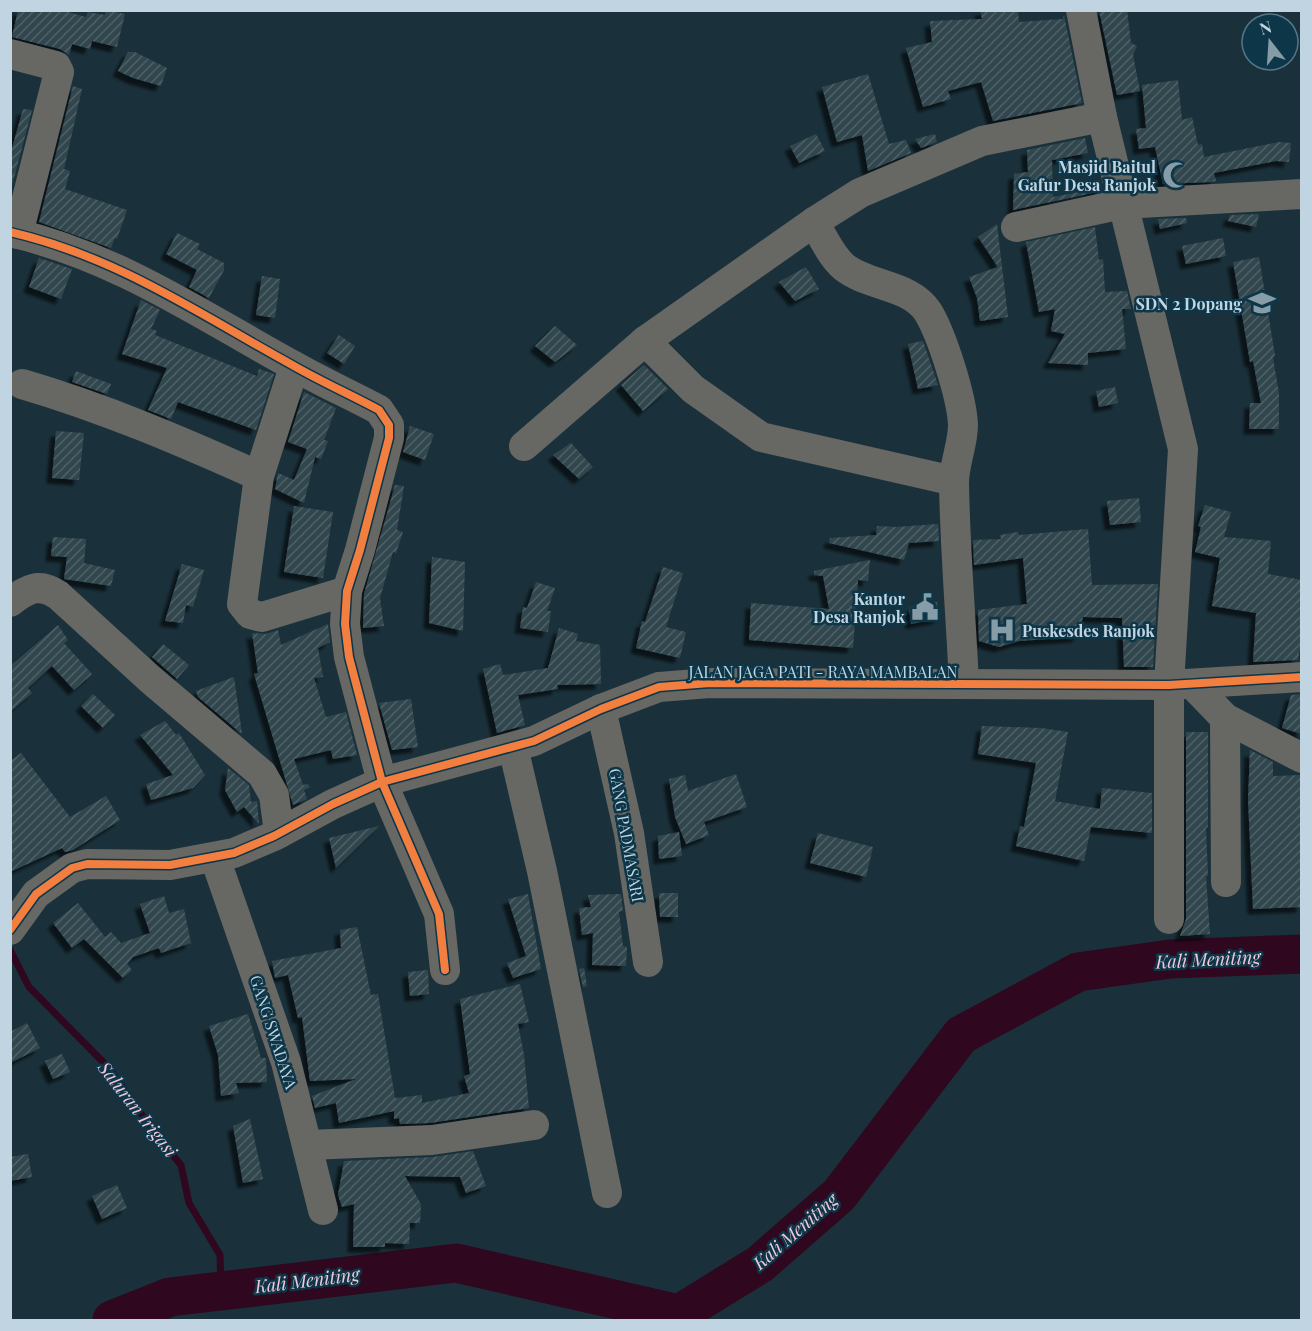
<svg xmlns="http://www.w3.org/2000/svg" width="1312" height="1331" font-family="'Playfair Display',serif">
<style>
.lines{fill:none;stroke-linecap:round;stroke-linejoin:round}
.stream{stroke:#2f071e;stroke-width:7}
.river{stroke:#2f071e;stroke-width:39}
.building{fill:url(#building-hatch);filter:url(#shadow)}
.minor{stroke:#676764;stroke-width:30}
.cycleway-casing{stroke:#0d3649;stroke-width:11}
.cycleway{stroke:#f27e40;stroke-width:8}
.labels{text-anchor:middle;dominant-baseline:central;stroke-width:5;stroke-linejoin:round;paint-order:stroke}
.poi-label{font-size:16px;font-weight:bold;fill:#c0d5e1;stroke:#0d3649;text-anchor:end}
.street-label{font-size:16px;fill:#c0d5e1;stroke:#0d3649}
.water-label{font-size:18px;font-style:italic;fill:#f3c9d9;stroke:#0d3649}
</style>
<defs>
<pattern id="building-hatch" width="6" height="6" patternUnits="userSpaceOnUse" patternTransform="scale(1.5)"><rect width="6" height="6" fill="#32474e"/><path d="M-1 1l2-2M0 6l6-6M5 7l2-2" fill="none" stroke="#4e6167"/></pattern>
<filter id="shadow"><feDropShadow dx="-5.5" dy="5.5" stdDeviation="1.5" flood-color="#0009"/></filter>
</defs>
<rect width="100%" height="100%" fill="#1a313b"/>
<g class="lines">
<!-- stream -->
<polyline class="stream" points="10,950 29,987 109,1068 159,1139 181,1165 189,1203 220,1255 221,1289"/>
<!-- river -->
<polyline class="river" points="112,1320 170,1297 456,1263 679,1314 760,1264 839,1195 961,1035 1078,972 1170,959 1302,954"/>
</g>
<!-- building -->
<g class="building">
<polygon points="18,10 61,10 86,17 88,12 105,15 106,10 125,14 117,47 92,41 90,49 72,44 69,55 60,49 12,37"/>
<polygon points="980,10 1018,10 1019,22 1063,19 1064,15 1082,103 993,121 981,82 948,91 951,99 923,107 906,48 932,42 930,21 982,19"/>
<polygon points="1099,10 1127,10 1131,43 1137,46 1133,55 1140,91 1117,95"/>
<polygon points="128,52 135,52 167,68 161,86 133,78 118,71"/>
<polygon points="868,74 889,144 906,140 911,153 868,171 862,135 837,142 822,87"/>
<polygon points="1178,80 1182,120 1192,117 1198,145 1202,144 1204,157 1279,142 1291,143 1289,162 1276,161 1214,173 1216,181 1211,182 1163,184 1155,147 1139,149 1136,129 1146,128 1142,85"/>
<polygon points="73,86 82,89 64,169 70,171 65,189 127,210 117,239 115,238 111,248 39,222"/>
<polygon points="23,109 32,110 10,193 10,155"/>
<polygon points="816,134 825,151 799,163 790,146"/>
<polygon points="935,134 937,142 921,148 915,139"/>
<polygon points="1085,138 1088,153 1052,160 1053,197 1089,190 1088,182 1100,180 1102,191 1013,210 1014,174 1028,172 1027,150"/>
<polygon points="1259,214 1256,227 1228,221 1230,215"/>
<polygon points="1186,218 1187,223 1160,229 1158,219"/>
<polygon points="997,224 1008,317 980,321 977,298 969,277 998,267 978,237"/>
<polygon points="1095,227 1099,260 1103,259 1105,292 1127,291 1131,309 1122,309 1126,349 1088,353 1088,365 1048,363 1065,334 1051,331 1055,309 1039,312 1026,242"/>
<polygon points="177,233 200,244 197,249 224,263 224,270 209,298 189,287 197,270 166,254"/>
<polygon points="1223,238 1226,256 1186,264 1182,246"/>
<polygon points="1259,257 1275,355 1273,358 1279,393 1279,429 1249,429 1250,403 1261,403 1253,361 1250,362 1233,262"/>
<polygon points="39,258 72,269 61,299 29,287"/>
<polygon points="806,267 819,289 795,301 779,282"/>
<polygon points="262,276 280,279 275,318 256,315"/>
<polygon points="141,300 160,310 151,329 157,331 155,335 257,376 259,369 274,374 256,430 178,402 171,419 148,410 167,368 122,354"/>
<polygon points="555,326 577,345 555,362 535,346"/>
<polygon points="339,335 355,346 344,364 327,353"/>
<polygon points="923,341 938,385 918,389 908,344"/>
<polygon points="644,365 668,389 643,411 621,385"/>
<polygon points="76,371 111,384 107,394 72,382"/>
<polygon points="1115,387 1118,403 1099,407 1096,391"/>
<polygon points="304,392 336,408 324,440 328,441 321,459 315,457 304,503 275,489 278,473 294,480 307,449 288,442"/>
<polygon points="410,426 434,434 425,460 403,452"/>
<polygon points="56,431 84,433 79,480 52,478"/>
<polygon points="571,443 593,467 579,479 553,455"/>
<polygon points="395,485 404,486 397,530 403,532 396,553 393,552 380,598 384,626 363,628 364,594"/>
<polygon points="1139,498 1141,522 1110,525 1107,501"/>
<polygon points="1205,505 1231,512 1224,537 1271,541 1268,574 1302,580 1302,636 1298,660 1253,662 1256,613 1212,606 1220,558 1195,552 1201,527 1198,526"/>
<polygon points="294,506 333,512 323,578 284,572"/>
<polygon points="938,524 939,541 909,543 904,560 829,543 830,538 876,535 877,526 896,527"/>
<polygon points="1088,529 1092,585 1158,584 1153,667 1124,667 1122,618 1083,617 1078,637 1019,641 999,647 979,641 978,610 1027,604 1023,558 974,565 973,540 1001,539 1000,535 1018,532 1019,535"/>
<polygon points="53,537 86,539 84,563 115,570 111,586 64,579 67,557 51,556"/>
<polygon points="432,557 465,562 463,631 429,623"/>
<polygon points="870,560 868,581 858,580 853,648 749,640 751,603 829,609 823,576 814,575 814,571"/>
<polygon points="182,564 204,570 193,607 186,605 183,623 165,621"/>
<polygon points="663,567 683,573 666,627 686,632 680,658 636,648 642,621 645,622"/>
<polygon points="536,582 555,588 547,611 551,611 548,632 520,628 523,607 527,608"/>
<polygon points="937,602 940,618 911,624 909,607"/>
<polygon points="328,624 330,642 318,648 323,677 314,678 326,717 346,712 357,755 333,759 331,750 294,759 303,785 308,784 310,787 304,790 307,799 293,805 254,674 258,673 252,633 266,634 278,630 281,645"/>
<polygon points="58,625 68,640 64,643 92,674 74,690 52,666 28,688 32,693 10,712 10,666"/>
<polygon points="559,628 578,634 576,641 600,645 601,684 557,685 558,689 518,695 525,725 497,733 483,669 500,664 503,675 548,668"/>
<polygon points="163,644 189,665 177,679 152,657"/>
<polygon points="234,677 240,719 242,734 198,697 196,691"/>
<polygon points="93,694 115,715 103,728 81,706"/>
<polygon points="1302,694 1302,734 1282,728 1291,695"/>
<polygon points="411,699 418,747 392,750 379,703"/>
<polygon points="165,721 176,735 179,733 205,775 193,788 151,800 146,784 173,775 140,735"/>
<polygon points="982,726 1041,728 1068,732 1055,801 1100,809 1102,788 1152,793 1152,833 1091,827 1084,861 1016,846 1020,826 1024,827 1036,763 978,754"/>
<polygon points="1186,732 1208,732 1208,827 1206,828 1208,876 1206,876 1210,934 1180,936 1186,919"/>
<polygon points="1250,750 1273,762 1273,776 1302,775 1302,907 1253,909 1248,800"/>
<polygon points="21,753 70,817 106,796 120,820 73,850 65,852 62,848 10,872 10,761"/>
<polygon points="228,768 249,785 251,802 257,801 259,824 244,807 237,812 225,790"/>
<polygon points="736,774 747,807 704,822 709,835 686,844 675,817 669,779 685,775 688,791"/>
<polygon points="379,826 336,868 329,838"/>
<polygon points="679,832 682,856 659,859 658,836"/>
<polygon points="818,833 873,847 866,877 810,863"/>
<polygon points="659,893 678,893 678,917 660,917"/>
<polygon points="528,894 541,969 513,978 507,963 526,956 508,899"/>
<polygon points="621,894 623,911 619,912 623,946 627,947 626,966 592,965 593,933 582,935 579,908 591,907 588,895"/>
<polygon points="164,896 169,913 184,909 191,943 161,953 159,948 133,957 127,964 132,970 123,978 84,939 72,948 53,923 78,903 105,937 111,932 121,943 150,933 140,904"/>
<polygon points="357,927 371,995 378,994 395,1098 422,1095 422,1103 469,1093 464,1076 470,1074 460,999 520,984 529,1022 518,1024 524,1055 529,1108 430,1123 400,1124 399,1118 394,1119 394,1111 339,1123 336,1103 315,1108 312,1096 356,1079 310,1081 302,1017 298,1018 288,975 275,978 272,961 341,948 340,930"/>
<polygon points="584,968 587,986 583,987 579,969"/>
<polygon points="428,970 429,994 410,996 408,972"/>
<polygon points="248,1014 261,1058 266,1058 267,1082 236,1083 239,1093 221,1096 218,1055 209,1026"/>
<polygon points="27,1023 40,1048 10,1063 10,1032"/>
<polygon points="62,1054 70,1072 53,1079 45,1061"/>
<polygon points="250,1119 263,1179 243,1183 233,1126"/>
<polygon points="473,1151 486,1186 466,1193 460,1177 405,1176 421,1204 420,1223 410,1223 409,1244 385,1243 385,1247 353,1247 354,1204 342,1207 338,1195 344,1161 433,1157"/>
<polygon points="28,1154 32,1177 10,1181 10,1157"/>
<polygon points="117,1185 127,1208 102,1219 92,1196"/>
</g>
<g class="lines">
<!-- minor -->
<g class="minor">
<polyline points="1081,10 1102,117 1183,449 1169,685 1169,919"/>
<polyline points="10,54 56,66 59,72 18,234"/>
<path d="M 814,222 C 823,237 831,256 844,267 C 869,287 910,284 928,312 C 942,335 962,398 963,425 C 963,444 954,464 954,483 C 955,550 961,618 964,684"/>
<polyline points="1016,227 1122,204 1302,194"/>
<path d="M 10,232 C 118,257 199,314 294,366 C 322,382 351,395 379,410 L 389,425 L 389,438 L 360,550 L 347,591 L 345,624 L 349,657 L 382,782 L 439,914 L 445,970"/>
<polyline points="645,341 693,389 761,437 954,481"/>
<polyline points="294,367 259,476 242,604 250,614 262,617 347,591"/>
<path d="M 22,384 C 104,408 181,441 259,476"/>
<polyline points="524,446 645,341 814,222 860,193 982,141 1102,117"/>
<path d="M 10,602 C 27,589 39,582 58,595 L 150,679 L 262,774 L 274,795 L 279,833"/>
<polyline points="1193,685 1225,718 1226,882"/>
<polyline points="601,709 629,833 648,962"/>
<polyline points="1225,718 1302,758"/>
<polyline points="513,747 542,871 607,1193"/>
<polyline points="215,858 286,1062 323,1210"/>
<polyline points="10,930 36,894 72,868 87,864 170,865 234,853 274,836 333,804 382,782 534,741 601,709 659,687 710,683 1169,685 1302,677"/>
<polyline points="308,1145 432,1140 534,1125"/>
</g>
<defs>
<g id="cycleway">
<path d="M 10,232 C 118,257 199,314 294,366 C 322,382 351,395 379,410 L 389,425 L 389,438 L 360,550 L 347,591 L 345,624 L 349,657 L 382,782 L 439,914 L 445,970"/>
<polyline points="10,930 36,894 72,868 87,864 170,865 234,853 274,836 333,804 382,782 534,741 601,709 659,687 710,683 1169,685 1302,677"/>
</g>
</defs>
<!-- cycleway casing -->
<use href="#cycleway" class="cycleway-casing"/>
<!-- cycleway -->
<use href="#cycleway" class="cycleway"/>
</g>
<!-- icons -->
<defs>
<symbol id="mosque-bare" viewBox="-9 -9 18 18"><path d="M3.5-4.9A6 6 0 1 0 3.5 4.9A5 5 0 1 1 3.5-4.9Z" fill="#869ca7" stroke="#0d3649" stroke-width="2.5" paint-order="stroke"/></symbol>
<symbol id="school-bare" viewBox="-9 -9 18 18"><path d="M0-5L7-2L0 1L-7-2ZM-4 1L0 2.5L4 1V4Q0 6-4 4Z" fill="#869ca7" stroke="#0d3649" stroke-width="2.5" paint-order="stroke"/></symbol>
<symbol id="civic-bare" viewBox="-9 -9 18 18"><path d="M-.6-6.5H3V-4.5H.6V-3L4-1V1h2V6H-6V1h2V-1L-.6-3ZM-1.2 2.5V6h2.4V2.5Z" fill="#869ca7" stroke="#0d3649" stroke-width="2.5" paint-order="stroke"/></symbol>
<symbol id="hospital-bare" viewBox="-9 -9 18 18"><path d="M-5-5h3v3.5h4V-5h3V5h-3V1.5h-4V5h-3Z" fill="#869ca7" stroke="#0d3649" stroke-width="2.5" paint-order="stroke"/></symbol>
</defs>
<g fill-rule="evenodd">
<use href="#mosque-bare" x="1157" y="156" width="38" height="38"/>
<use href="#school-bare" x="1243" y="284" width="38" height="38"/>
<use href="#civic-bare" x="906" y="588" width="38" height="38"/>
<use href="#hospital-bare" x="983" y="611" width="38" height="38"/>
</g>
<g class="labels">
<!-- poi labels -->
<g class="poi-label">
<text x="1156" y="166">Masjid Baitul<tspan x="1156" dy="18">Gafur Desa Ranjok</tspan></text>
<text x="1242" y="303">SDN 2 Dopang</text>
<text x="905" y="598">Kantor<tspan x="905" dy="18">Desa Ranjok</tspan></text>
<text x="1022" y="630" text-anchor="start">Puskesdes Ranjok</text>
</g>
<!-- street labels -->
<g class="street-label">
<text x="823" y="671">JALAN JAGA PATI - RAYA MAMBALAN</text>
<text transform="translate(627 835) rotate(80)">GANG PADMASARI</text>
<text transform="translate(274 1032) rotate(72)">GANG SWADAYA</text>
</g>
<!-- water labels -->
<g class="water-label">
<text transform="translate(1208 959) rotate(-3)">Kali Meniting</text>
<text transform="translate(138 1109) rotate(52)">Saluran Irigasi</text>
<text transform="translate(795 1231) rotate(-41)">Kali Meniting</text>
<text transform="translate(307 1280) rotate(-7)">Kali Meniting</text>
</g>
</g>
<!-- border -->
<rect width="1312" height="1331" fill="none" stroke="#c0d5e1" stroke-width="24"/>
<!-- north arrow -->
<g transform="translate(1270 42) rotate(343)"><circle r="28" fill="#0d3649" stroke="#557686" stroke-width="1.5"/>
<path d="M0-4.5L10 22L0 15L-10 22Z" fill="#869ca7"/>
<text y="-9" font-size="16" font-weight="bold" text-anchor="middle" fill="#c0d5e1">N</text>
</g>
</svg>
